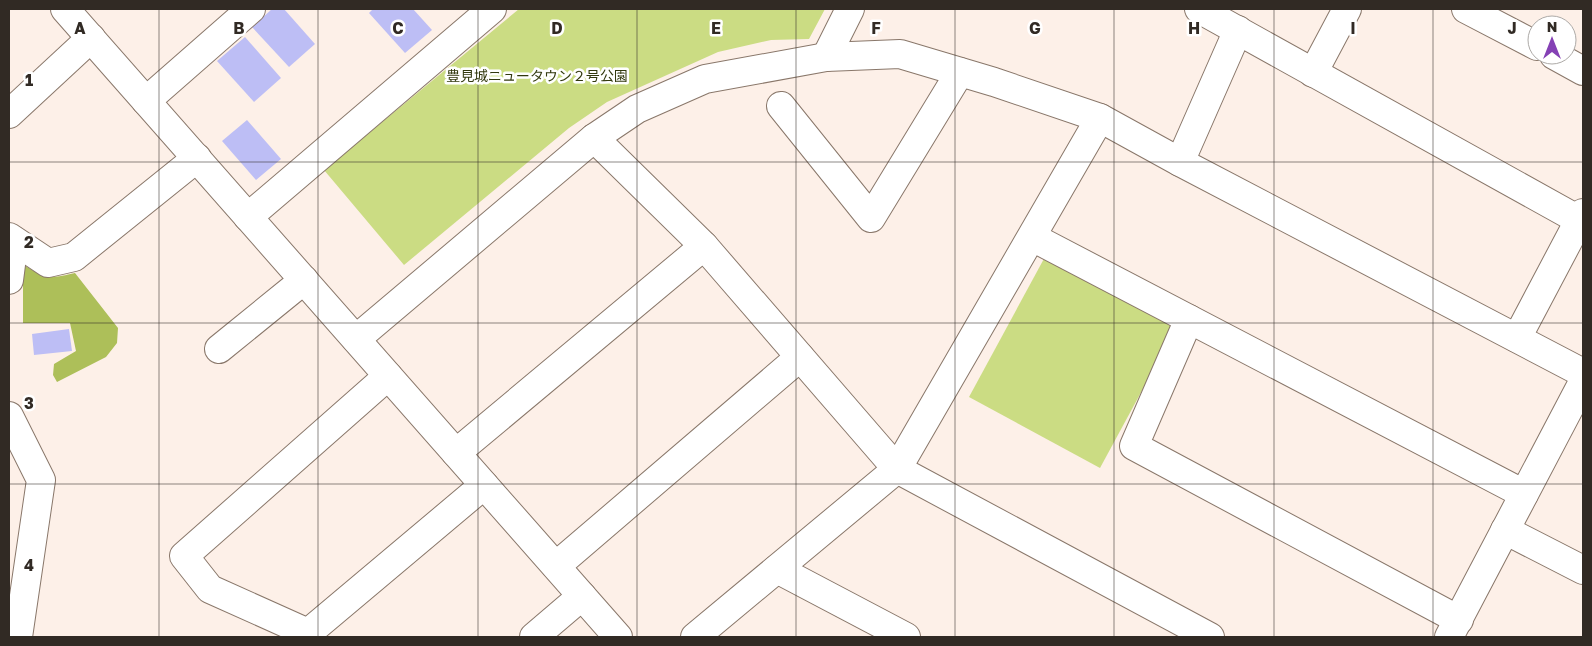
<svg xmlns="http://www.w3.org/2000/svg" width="1592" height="646" font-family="'Golos Text','Noto Sans JP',sans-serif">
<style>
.green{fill:#cbdc83}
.forest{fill:#adbf59}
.building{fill:#bdbef5}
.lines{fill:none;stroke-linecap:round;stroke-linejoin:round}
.street-casing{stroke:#89776a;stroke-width:30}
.secondary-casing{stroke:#89776a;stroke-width:30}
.street{stroke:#fff;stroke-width:28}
.secondary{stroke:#fff;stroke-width:28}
.grid{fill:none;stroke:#312a24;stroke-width:1;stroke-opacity:0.55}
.labels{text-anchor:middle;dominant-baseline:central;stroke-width:5;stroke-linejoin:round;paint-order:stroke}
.park-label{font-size:14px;fill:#32390e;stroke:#fff}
.grid-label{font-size:16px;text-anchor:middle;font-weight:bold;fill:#312a24;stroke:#fff;stroke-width:5;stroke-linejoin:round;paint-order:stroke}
</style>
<rect width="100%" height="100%" fill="#fdf0e8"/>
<!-- green -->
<g class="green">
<polygon points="519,9 825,9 809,39 771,40 718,52 607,102 569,128 404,265 324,170"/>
<polygon points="1046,255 1177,326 1100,468 969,397"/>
</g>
<!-- forest -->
<path class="forest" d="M 23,264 C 44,279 50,279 75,273 L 118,328 L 117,343 L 106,357 L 57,382 L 53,375 L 54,364 L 76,351 L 70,323 L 23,323 Z"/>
<!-- building -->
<g class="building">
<polygon points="272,9 284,9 315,44 289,67 252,27"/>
<polygon points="373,9 413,9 432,30 405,53 369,13"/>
<polygon points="245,37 281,78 254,102 217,61"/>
<polygon points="247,120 281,159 256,180 222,141"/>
<polygon points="69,329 72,351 34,355 32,334"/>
</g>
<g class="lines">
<defs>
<g id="street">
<polyline points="1199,9 1579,220"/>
<polyline points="1466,9 1537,46"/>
<polyline points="1554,55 1583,71"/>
<polyline points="826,57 850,9"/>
<polyline points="1313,73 1347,9"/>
<polyline points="146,101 251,9"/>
<polyline points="781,106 871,218 960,72"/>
<polyline points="9,114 91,38"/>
<polyline points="594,138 704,246 897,469 1210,637"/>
<polyline points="1180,162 1238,30"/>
<polyline points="248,217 492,9"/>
<polyline points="9,237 48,263 74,257 197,158"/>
<polyline points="1032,237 1524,494"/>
<polyline points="9,280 14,241"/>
<polyline points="1189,319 1134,446 1459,620"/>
<polyline points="1517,338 1583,213"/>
<polyline points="356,339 594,138 637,109 705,79 826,57 900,54 994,82 1100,118 1180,162 1583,373"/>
<polyline points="219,349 304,280"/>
<polyline points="388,376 184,556 210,589 308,633 484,485"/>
<polyline points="9,416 41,480 18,637"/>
<polyline points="456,453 704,246"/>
<polyline points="1505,530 1583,570"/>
<polyline points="556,566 800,357"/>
<polyline points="777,569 906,637"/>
<polyline points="534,637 582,596"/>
<polyline points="695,637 897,469 1100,118"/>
<polyline points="1449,637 1583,382"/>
</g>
<polyline id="secondary" points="65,9 618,637"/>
</defs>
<!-- street casing -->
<use href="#street" class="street-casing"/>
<!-- secondary casing -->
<use href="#secondary" class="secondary-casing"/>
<!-- street -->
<use href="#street" class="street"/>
<!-- secondary -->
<use href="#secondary" class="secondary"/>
</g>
<!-- grid -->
<path class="grid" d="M 159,9 L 159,637M 318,9 L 318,637M 478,9 L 478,637M 637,9 L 637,637M 796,9 L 796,637M 955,9 L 955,637M 1114,9 L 1114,637M 1274,9 L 1274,637M 1433,9 L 1433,637M 9,162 L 1583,162M 9,323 L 1583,323M 9,484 L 1583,484"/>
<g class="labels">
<!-- park labels -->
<g class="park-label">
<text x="537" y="75">豊見城ニュータウン２号公園</text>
</g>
</g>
<g class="grid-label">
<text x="80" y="34">A</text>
<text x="239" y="34">B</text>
<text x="398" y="34">C</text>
<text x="557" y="34">D</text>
<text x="716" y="34">E</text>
<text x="876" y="34">F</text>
<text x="1035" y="34">G</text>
<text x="1194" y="34">H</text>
<text x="1353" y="34">I</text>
<text x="1512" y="34">J</text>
<text x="29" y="86">1</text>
<text x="29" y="248">2</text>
<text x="29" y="409">3</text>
<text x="29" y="571">4</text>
</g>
<!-- border -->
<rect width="1592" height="646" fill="none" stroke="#312a24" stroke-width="20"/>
<!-- north arrow -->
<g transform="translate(1552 40)"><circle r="24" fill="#ffffff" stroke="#adaaa7"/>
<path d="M0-4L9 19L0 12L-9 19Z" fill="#8541b5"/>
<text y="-8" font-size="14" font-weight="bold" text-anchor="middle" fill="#312a24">N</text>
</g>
</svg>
